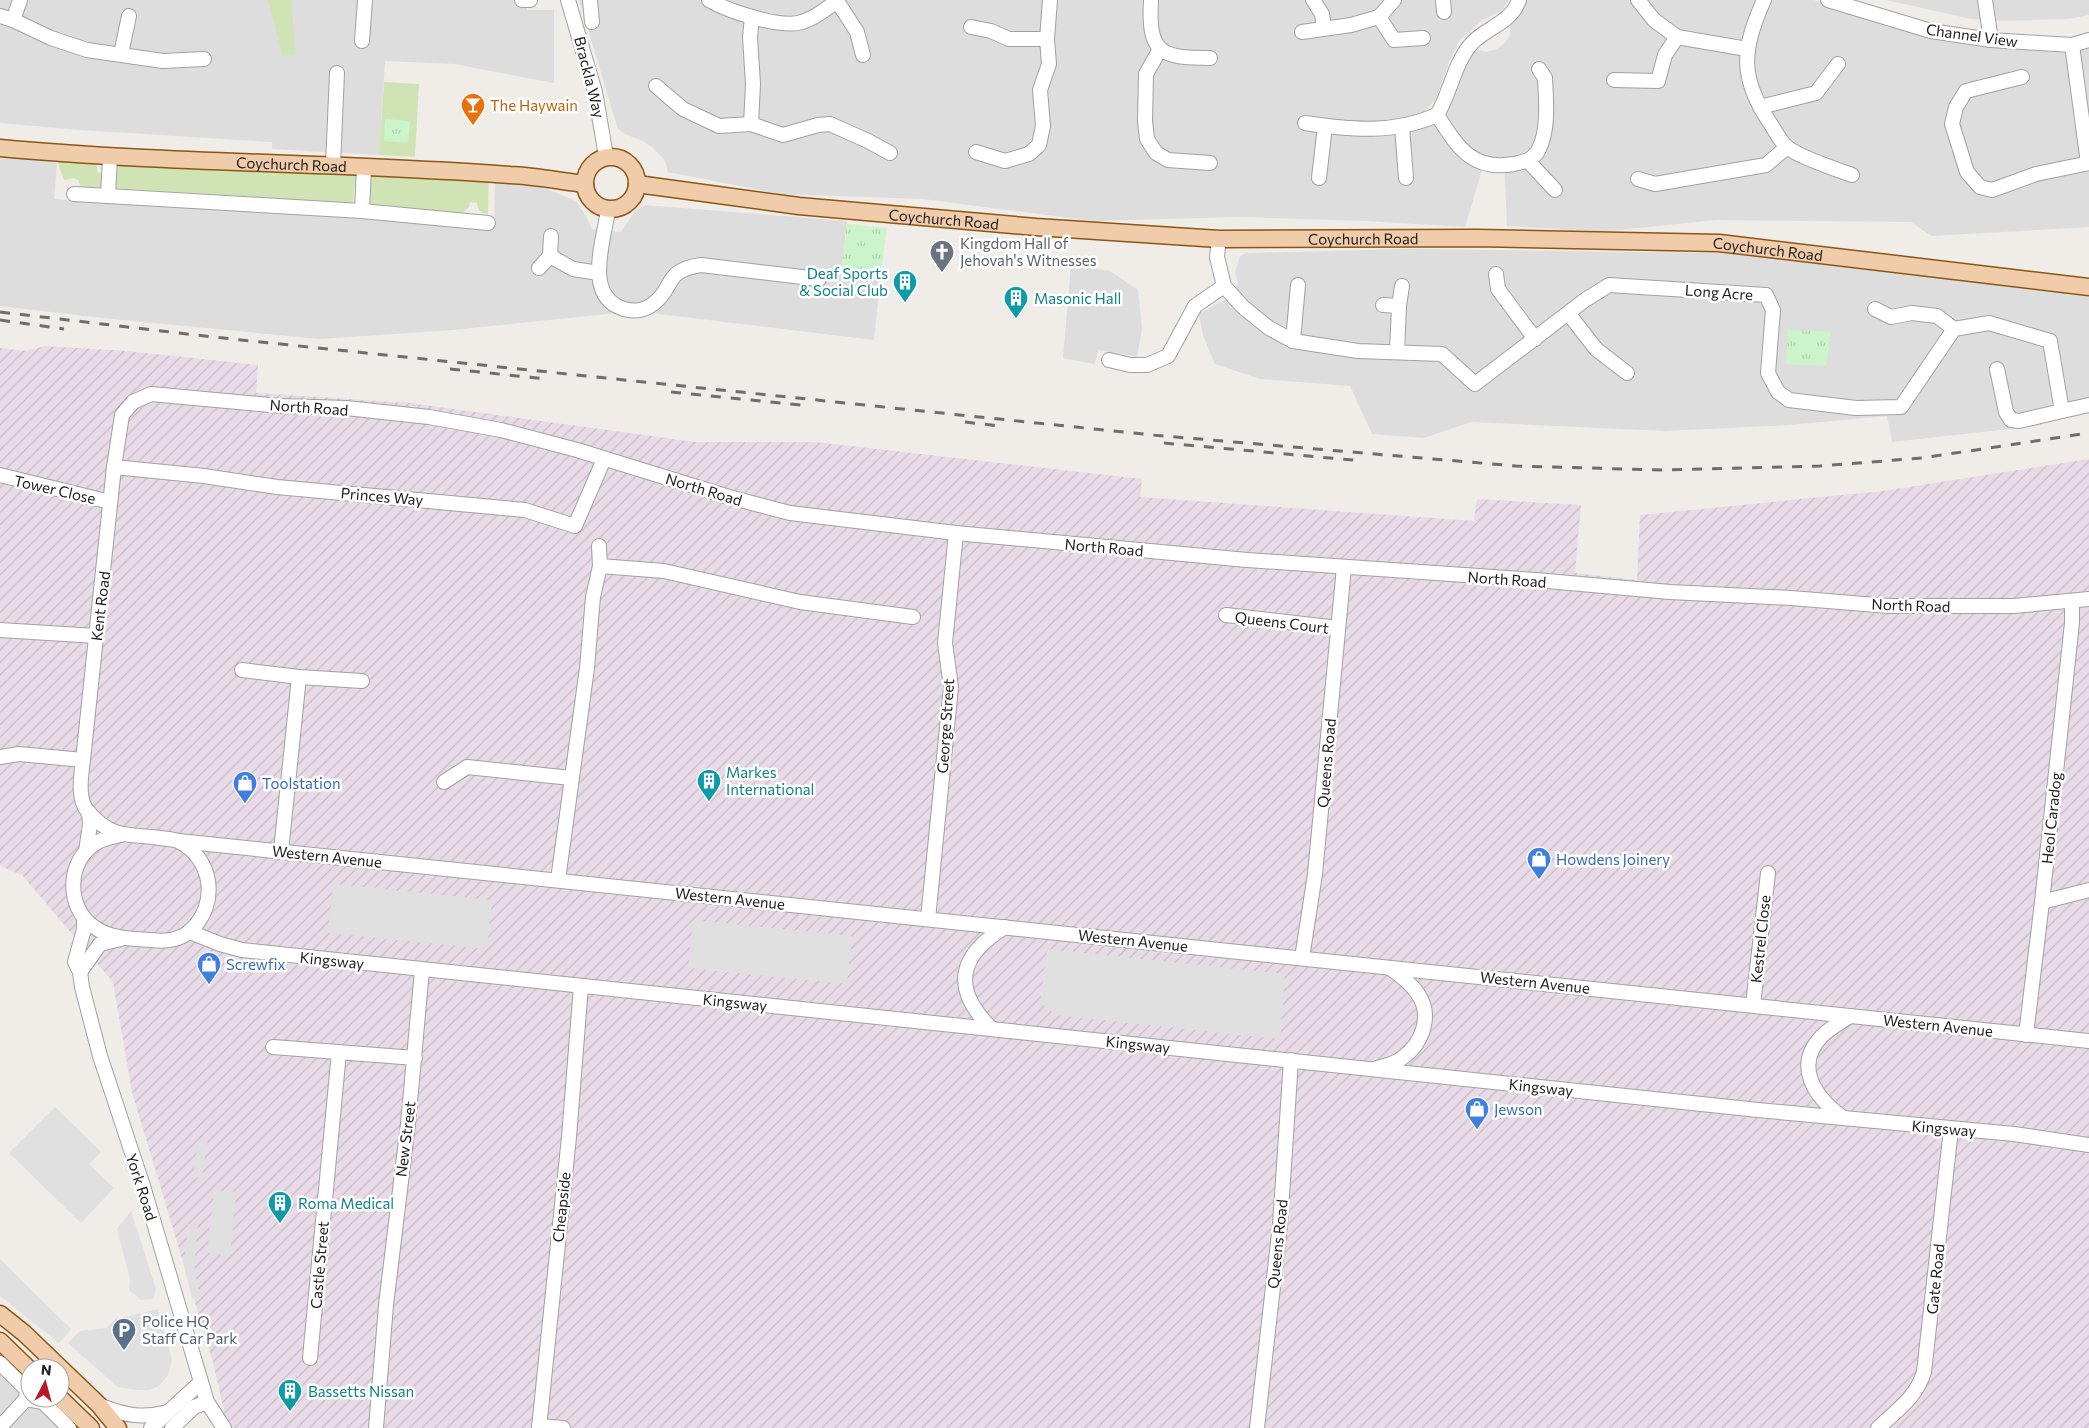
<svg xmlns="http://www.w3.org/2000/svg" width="2089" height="1428" font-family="Commissioner,sans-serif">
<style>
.residential{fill:#dedddd}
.industrial{fill:url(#industrial-furrows)}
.grass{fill:#d0e3b4}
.park{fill:url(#park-tufts)}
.parking{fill:#e0e0e0}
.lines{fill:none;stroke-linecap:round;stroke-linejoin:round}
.minor-casing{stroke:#a1a1a1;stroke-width:16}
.major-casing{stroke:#8b5612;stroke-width:19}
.minor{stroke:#fff;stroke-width:14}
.major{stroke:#f1ccab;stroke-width:16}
.rail{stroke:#6e6e6e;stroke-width:3;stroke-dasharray:10 10;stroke-linecap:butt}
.labels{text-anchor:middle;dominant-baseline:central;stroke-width:5;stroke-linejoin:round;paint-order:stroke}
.street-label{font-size:15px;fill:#202020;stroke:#fff}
.food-label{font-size:15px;fill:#c56008;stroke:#fff;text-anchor:start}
.worship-label{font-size:15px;fill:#5b616d;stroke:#fff;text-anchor:start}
.culture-label{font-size:15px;fill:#0d838f;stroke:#fff;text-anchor:start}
.shop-label{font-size:15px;fill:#366cbe;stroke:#fff;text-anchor:start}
.service-label{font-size:15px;fill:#4e5e75;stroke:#fff;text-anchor:start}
</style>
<defs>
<pattern id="industrial-furrows" width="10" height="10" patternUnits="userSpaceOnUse" patternTransform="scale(1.25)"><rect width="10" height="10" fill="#e8dbe7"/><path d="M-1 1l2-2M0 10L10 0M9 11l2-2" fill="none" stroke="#c7bcc6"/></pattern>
<pattern id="park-tufts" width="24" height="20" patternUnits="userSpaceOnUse" patternTransform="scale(1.25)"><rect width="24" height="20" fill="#ccf4cb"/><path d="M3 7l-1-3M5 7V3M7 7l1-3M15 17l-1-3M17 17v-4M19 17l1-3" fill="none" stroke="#afd1ae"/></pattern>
</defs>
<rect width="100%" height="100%" fill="#f0ece8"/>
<!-- residential -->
<g class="residential">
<polygon points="0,0 527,0 527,10 554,10 554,83 454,64 385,61 379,155 272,149 272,142 80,130 0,123"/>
<polygon points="579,0 1509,0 1502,10 1480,22 1460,40 1449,62 1436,99 1425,110 1459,157 1482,170 1465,227 1366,221 1239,217 1093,221 923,199 780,194 668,172 665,161 654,149 643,141 625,134 618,129"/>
<polygon points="1526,0 1814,0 1885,26 1969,45 2053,49 2089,45 2089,227 1931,236 1911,222 1716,220 1600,232 1507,226 1504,158 1480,153 1471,148 1446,114 1464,65 1475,49 1486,52 1497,49 1505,43 1510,35 1510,22 1522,10"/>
<polygon points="1886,0 2089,0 2089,15 2069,19 1998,21 1971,19"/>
<polygon points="0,156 57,163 54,199 494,227 495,178 547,189 576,201 586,216 592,229 621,232 634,212 645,205 847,221 842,268 881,271 874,340 635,311 453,330 320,339 102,318 0,306"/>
<polygon points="1408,249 1718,253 1795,260 2089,297 2089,405 2062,411 2036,426 1892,442 1887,416 1789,425 1665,431 1471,422 1424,438 1372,434 1350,386 1260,379 1215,364 1203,335 1199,314 1224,300 1238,284 1235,272 1240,256 1246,253"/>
<polygon points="1071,265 1110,271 1138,290 1142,329 1137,357 1098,350 1095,364 1063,358"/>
<polygon points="0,1373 59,1428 0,1428"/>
</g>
<!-- industrial -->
<polygon class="industrial" points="45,346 127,351 258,365 256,393 410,403 695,442 815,442 1142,479 1140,497 1474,521 1477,499 1581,505 1575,573 1637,580 1640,515 1883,491 2089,459 2089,1428 228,1428 213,1362 132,1092 113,982 22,875 0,866 0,348 27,351"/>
<!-- grass -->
<g class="grass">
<polygon points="268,0 291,0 296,55 283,56"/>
<polygon points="384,82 419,84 415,157 379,155"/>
<polygon points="57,161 97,164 97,172 103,173 103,187 81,187 78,180 73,178 64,180"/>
<polygon points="116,162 356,171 353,203 114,188"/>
<path d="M 368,170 L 489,176 L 488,214 C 481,213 478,211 477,203 L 470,202 L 469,207 L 462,213 L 366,206 Z"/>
</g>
<!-- park -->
<g class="park">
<polygon points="385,119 410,121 408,143 384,141"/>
<polygon points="847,224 887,228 881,271 842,268"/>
<polygon points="1788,330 1831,332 1826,366 1786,364"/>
</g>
<!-- parking -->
<g class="parking">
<polygon points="333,884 492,900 487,949 328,933"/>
<polygon points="693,920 852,936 847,984 688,968"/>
<polygon points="1047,949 1285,974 1280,1039 1055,1015 1040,1002"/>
<polygon points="55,1107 101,1152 89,1164 114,1188 81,1223 9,1153"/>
<polygon points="198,1141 207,1141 202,1178 193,1177"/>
<polygon points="214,1190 236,1192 230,1256 207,1253"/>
<polygon points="131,1211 156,1289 153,1299 141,1300 129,1290 130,1279 117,1229"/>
<polygon points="188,1224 198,1224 194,1270 201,1299 192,1298 184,1267"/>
<polygon points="0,1259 71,1329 59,1343 0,1296"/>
<polygon points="158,1309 172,1360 168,1375 159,1386 149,1390 137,1390 118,1387 68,1343 80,1331 106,1328 116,1319"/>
</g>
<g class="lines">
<defs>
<g id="minor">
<polyline points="20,0 13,20 51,38 87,50 163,61 204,59"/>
<polyline points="522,0 530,0"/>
<polyline points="568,0 595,92 606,156"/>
<polyline points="590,0 592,22"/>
<path d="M 709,0 C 728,11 781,29 802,22 C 815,18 828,8 838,0"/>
<path d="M 1151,0 C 1148,53 1160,58 1210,58"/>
<polyline points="1313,0 1322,14 1324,28"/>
<polyline points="1443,0 1444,12"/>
<polyline points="1638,0 1654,20 1677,37 1747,49"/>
<path d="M 1764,0 C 1742,49 1739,77 1770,123 C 1775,130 1781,143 1788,148 C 1802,158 1835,169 1852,175"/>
<polyline points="1828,0 1931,31 1991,40 2072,45 2089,40"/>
<polyline points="1985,0 1991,40"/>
<polyline points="837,1 857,32 863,55"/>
<polyline points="0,16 13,20"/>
<polyline points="1379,17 1394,40 1423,38"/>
<polyline points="971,27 991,31 1009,39 1047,39"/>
<polyline points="1302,32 1351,25 1379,17 1394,0"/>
<polyline points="362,41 365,0"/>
<polyline points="2072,45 2088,163"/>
<polyline points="1160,49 1146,74 1145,121 1147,139 1156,153 1168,160 1210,163"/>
<polyline points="121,54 129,16"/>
<polyline points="2022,77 1966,91 1956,107 1952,124 1967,172 1980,187 1992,190 2036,174 2089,163"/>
<polyline points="1614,80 1658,81 1665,55 1677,37"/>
<polyline points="656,86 683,109 719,126 751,124 783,135 818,125 830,124 868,141 890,153"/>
<polyline points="1760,107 1816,93 1838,64"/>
<path d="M 1437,115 C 1451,92 1454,62 1473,42 C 1488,27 1512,22 1519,0"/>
<path d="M 1305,123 C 1351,130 1394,134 1437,115 C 1458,147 1471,171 1514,164 C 1524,162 1534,160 1539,149 C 1549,129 1546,99 1545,78 L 1539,69"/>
<polyline points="751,124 753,84 750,37 752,17"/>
<polyline points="1402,127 1406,178"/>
<polyline points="976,152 1005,161 1029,154 1039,145 1043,126 1040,90 1049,64 1047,39 1050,0"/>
<polyline points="110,157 108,196 362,211 488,223"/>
<polyline points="1528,161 1555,190"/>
<polyline points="333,165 337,73"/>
<polyline points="1319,178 1325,126"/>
<polyline points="1638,179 1655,184 1766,165 1787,147"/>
<polyline points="74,194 108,196"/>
<path d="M 608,210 C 604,240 583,297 624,309 C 635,312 644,311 653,304 C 676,287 662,271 701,265 L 819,279"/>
<polyline points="362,211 364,167"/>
<polyline points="1219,239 1217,257 1224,286 1243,307 1269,328 1293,341 1358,351 1442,354 1475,384 1585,300 1609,285 1766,295 1773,310 1768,373 1778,392 1789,400 1856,408 1901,407 1954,329 1989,323 2050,341 2062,411 2089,405"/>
<polyline points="550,256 573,269 599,273"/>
<polyline points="539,268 550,256 551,236"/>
<polyline points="1496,274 1498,289 1535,339"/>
<polyline points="1383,305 1399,306"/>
<polyline points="1875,309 1891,317 1912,313 1937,316 1954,329"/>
<polyline points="1568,313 1596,349 1627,373"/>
<polyline points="1293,341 1298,285"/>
<polyline points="1397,352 1399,306 1402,286"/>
<polyline points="1109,360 1130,365 1147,365 1168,356 1195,306 1224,286"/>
<polyline points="1997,369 2006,412 2011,420 2019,421 2062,411"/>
<polyline points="114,467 204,476 277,487 525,510 575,526 604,459"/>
<polyline points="0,475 110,502"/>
<polyline points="599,546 600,566"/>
<polyline points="1226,615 1338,628"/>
<polyline points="0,630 96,636"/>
<polyline points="242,670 299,677 362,681"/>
<polyline points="0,757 19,754 83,760"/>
<polyline points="444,782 467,767 571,778"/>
<path d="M 121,835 C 112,837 103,838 96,843 C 66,861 66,908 94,927 C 110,939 133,939 152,940 C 165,942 181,940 191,930 C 219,904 213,858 178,841 C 173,839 166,839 160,838 C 126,833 114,840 88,812 C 77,799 81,776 83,760 L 114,467 L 122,415 L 133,402 L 151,394 L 281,406 L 346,408 L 429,417 L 501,430 L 577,450 L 729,497 L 790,513 L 956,533 L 1247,560 L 1536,580 L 1670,592 L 1791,598 L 1889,606 L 2014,606 L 2089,599"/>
<polyline points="179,841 2089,1041"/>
<polyline points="86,851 90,825 89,812"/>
<polyline points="281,851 299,677"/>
<polyline points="558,880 587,668 593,597 600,566 664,571 800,602 913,617"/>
<polyline points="2042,902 2089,890"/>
<polyline points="84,919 84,929 75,962 80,972 82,987 100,1056 143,1186 204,1392 207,1402 224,1428"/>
<polyline points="928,919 951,687 945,643 956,533"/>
<polyline points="190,932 220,944 242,950 1758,1110 2014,1134 2089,1145"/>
<polyline points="1302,958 1315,874 1344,567"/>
<polyline points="80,972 100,944 121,939"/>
<polyline points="1753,1005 1768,873"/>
<path d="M 992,1029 C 951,989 958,956 1005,927"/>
<polyline points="2026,1035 2042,902 2072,623 2072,601"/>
<polyline points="273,1047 415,1058"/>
<path d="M 1377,1068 C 1386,1065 1395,1064 1402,1058 C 1422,1044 1433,1016 1418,994 C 1411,983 1400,975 1390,968"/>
<path d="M 1842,1117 C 1815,1097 1793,1066 1822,1036 C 1830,1028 1841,1022 1850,1016"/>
<polyline points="310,1358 339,1052"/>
<polyline points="0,1363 27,1390 26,1399 43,1402 69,1428"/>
<path d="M 99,1405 C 123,1415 142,1419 168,1412"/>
<polyline points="539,1426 563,1428"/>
<polyline points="0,1427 26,1399"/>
<polyline points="151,1428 201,1382"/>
<polyline points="172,1428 194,1407 207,1402"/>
<polyline points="376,1428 386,1305 408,1124 422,970"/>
<polyline points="539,1428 569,1137 581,986"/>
<polyline points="1257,1428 1280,1225 1291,1060"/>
<path d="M 1878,1428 C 1897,1410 1916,1398 1924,1372 L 1951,1129"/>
</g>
<g id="major">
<path id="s1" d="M 0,148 C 170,164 340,162 510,175 C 535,176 560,181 585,184"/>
<circle cx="611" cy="183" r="26"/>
<path id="s2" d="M 637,184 L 799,206 L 1036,227 L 1219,239 L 1477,238 L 1719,243 L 2089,287"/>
<polyline points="0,1314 24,1333 99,1405 118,1428"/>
<polyline points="0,1341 30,1370"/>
<polyline points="60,1398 91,1428"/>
</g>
</defs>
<!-- minor casing -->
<use href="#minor" class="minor-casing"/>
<!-- major casing -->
<use href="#major" class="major-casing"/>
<!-- minor -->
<use href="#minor" class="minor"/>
<!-- major -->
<use href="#major" class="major"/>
<!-- rail -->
<g class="rail">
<polyline points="0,312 213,337 1152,435 1516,466 1662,470 1820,466 1922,458 2089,433"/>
<polyline points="0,320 64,329"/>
<polyline points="450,369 547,379"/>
<polyline points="671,392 810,406"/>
<polyline points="965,422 999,426"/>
<polyline points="1164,443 1363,461"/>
</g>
</g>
<!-- icons -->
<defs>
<symbol id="bar-pin" viewBox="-11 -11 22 30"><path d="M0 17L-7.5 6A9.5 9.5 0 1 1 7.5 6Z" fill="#e8710a" stroke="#fff"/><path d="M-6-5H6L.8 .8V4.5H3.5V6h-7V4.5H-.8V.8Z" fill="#fff"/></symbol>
<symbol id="church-pin" viewBox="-11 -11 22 30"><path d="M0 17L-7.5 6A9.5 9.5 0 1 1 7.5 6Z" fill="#6b7280" stroke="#fff"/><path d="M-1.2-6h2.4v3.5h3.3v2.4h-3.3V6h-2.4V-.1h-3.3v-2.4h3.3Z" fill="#fff"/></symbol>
<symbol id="building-pin" viewBox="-11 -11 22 30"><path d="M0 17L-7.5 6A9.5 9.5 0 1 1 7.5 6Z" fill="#0f9aa8" stroke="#fff"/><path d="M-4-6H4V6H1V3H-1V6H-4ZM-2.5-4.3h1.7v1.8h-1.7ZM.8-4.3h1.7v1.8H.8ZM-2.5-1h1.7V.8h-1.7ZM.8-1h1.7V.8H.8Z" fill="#fff"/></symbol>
<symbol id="shop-pin" viewBox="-11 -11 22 30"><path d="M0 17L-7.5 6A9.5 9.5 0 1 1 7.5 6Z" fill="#3f7fe0" stroke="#fff"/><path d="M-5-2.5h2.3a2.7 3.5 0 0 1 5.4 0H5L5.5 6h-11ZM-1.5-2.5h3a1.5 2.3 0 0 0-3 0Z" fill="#fff"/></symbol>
<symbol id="parking-pin" viewBox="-11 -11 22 30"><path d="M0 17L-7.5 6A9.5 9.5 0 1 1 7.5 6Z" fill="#5c6f8a" stroke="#fff"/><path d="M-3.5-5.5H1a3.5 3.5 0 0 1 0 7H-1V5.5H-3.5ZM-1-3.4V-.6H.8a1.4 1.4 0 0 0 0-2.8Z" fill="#fff"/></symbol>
</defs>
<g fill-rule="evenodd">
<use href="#bar-pin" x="459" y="91" width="28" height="38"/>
<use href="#church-pin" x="928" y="238" width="28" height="38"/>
<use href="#building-pin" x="891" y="268" width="28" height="38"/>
<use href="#building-pin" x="1002" y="284" width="28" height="38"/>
<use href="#building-pin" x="695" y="767" width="28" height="38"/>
<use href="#shop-pin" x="231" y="769" width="28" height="38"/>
<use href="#shop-pin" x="1525" y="845" width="28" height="38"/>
<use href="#shop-pin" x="195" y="950" width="28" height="38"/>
<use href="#shop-pin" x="1463" y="1095" width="28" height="38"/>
<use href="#building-pin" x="266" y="1189" width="28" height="38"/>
<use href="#parking-pin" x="110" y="1316" width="28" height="38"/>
<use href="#building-pin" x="276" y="1377" width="28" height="38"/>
</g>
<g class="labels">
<!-- street labels -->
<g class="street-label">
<text transform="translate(1972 35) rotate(8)">Channel View</text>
<text transform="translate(590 77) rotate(76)">Brackla Way</text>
<text stroke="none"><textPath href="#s1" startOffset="292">Coychurch Road</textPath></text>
<text stroke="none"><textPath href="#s2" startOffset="309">Coychurch Road</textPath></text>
<text stroke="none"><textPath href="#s2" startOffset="729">Coychurch Road</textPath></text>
<text stroke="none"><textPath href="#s2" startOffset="1134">Coychurch Road</textPath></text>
<text transform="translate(1719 292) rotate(4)">Long Acre</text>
<text transform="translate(309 407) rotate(4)">North Road</text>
<text transform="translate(55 489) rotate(13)">Tower Close</text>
<text transform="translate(704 489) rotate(17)">North Road</text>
<text transform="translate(382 496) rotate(5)">Princes Way</text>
<text transform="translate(1104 547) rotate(5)">North Road</text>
<text transform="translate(1507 579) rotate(4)">North Road</text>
<text transform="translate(1911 605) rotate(2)">North Road</text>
<text transform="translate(100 606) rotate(-83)">Kent Road</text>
<text transform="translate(1282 622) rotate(7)">Queens Court</text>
<text transform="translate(945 726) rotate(-86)">George Street</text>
<text transform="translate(1326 763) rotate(-85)">Queens Road</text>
<text transform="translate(2051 818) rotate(-84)">Heol Caradog</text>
<text transform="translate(327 856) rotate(6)">Western Avenue</text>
<text transform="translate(730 898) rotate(6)">Western Avenue</text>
<text transform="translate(1760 939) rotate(-84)">Kestrel Close</text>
<text transform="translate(1133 940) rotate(6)">Western Avenue</text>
<text transform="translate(332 960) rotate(6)">Kingsway</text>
<text transform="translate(1535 982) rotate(6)">Western Avenue</text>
<text transform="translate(735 1002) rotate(6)">Kingsway</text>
<text transform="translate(1938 1025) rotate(6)">Western Avenue</text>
<text transform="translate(1138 1044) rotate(6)">Kingsway</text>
<text transform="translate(1541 1087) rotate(6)">Kingsway</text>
<text transform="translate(1944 1128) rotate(5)">Kingsway</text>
<text transform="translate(405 1139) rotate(-83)">New Street</text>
<text transform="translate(142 1187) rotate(72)">York Road</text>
<text transform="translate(561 1207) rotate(-84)">Cheapside</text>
<text transform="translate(1277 1244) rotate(-84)">Queens Road</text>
<text transform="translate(319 1265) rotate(-85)">Castle Street</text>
<text transform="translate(1935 1279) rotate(-84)">Gate Road</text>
</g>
<!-- food labels -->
<g class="food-label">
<text x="490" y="105">The Haywain</text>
</g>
<!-- worship labels -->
<g class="worship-label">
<text x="960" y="243">Kingdom Hall of<tspan x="960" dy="17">Jehovah's Witnesses</tspan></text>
</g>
<!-- culture labels -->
<g class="culture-label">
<text x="888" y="273" text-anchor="end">Deaf Sports<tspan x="888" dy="17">&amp; Social Club</tspan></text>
<text x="1034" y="298">Masonic Hall</text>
<text x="726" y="772">Markes<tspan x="726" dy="17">International</tspan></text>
<text x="298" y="1203">Roma Medical</text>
<text x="308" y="1391">Bassetts Nissan</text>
</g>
<!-- shop labels -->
<g class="shop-label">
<text x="262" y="783">Toolstation</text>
<text x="1556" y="859">Howdens Joinery</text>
<text x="226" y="964">Screwfix</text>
<text x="1494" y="1109">Jewson</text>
</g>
<!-- service labels -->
<g class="service-label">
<text x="142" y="1321">Police HQ<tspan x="142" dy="17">Staff Car Park</tspan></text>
</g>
</g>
<!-- north arrow -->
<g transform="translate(45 1383) rotate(6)"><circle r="24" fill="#ffffff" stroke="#a6a6a6"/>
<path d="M0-4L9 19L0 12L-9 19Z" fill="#b91829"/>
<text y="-8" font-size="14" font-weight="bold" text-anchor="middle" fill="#202020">N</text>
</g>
</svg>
